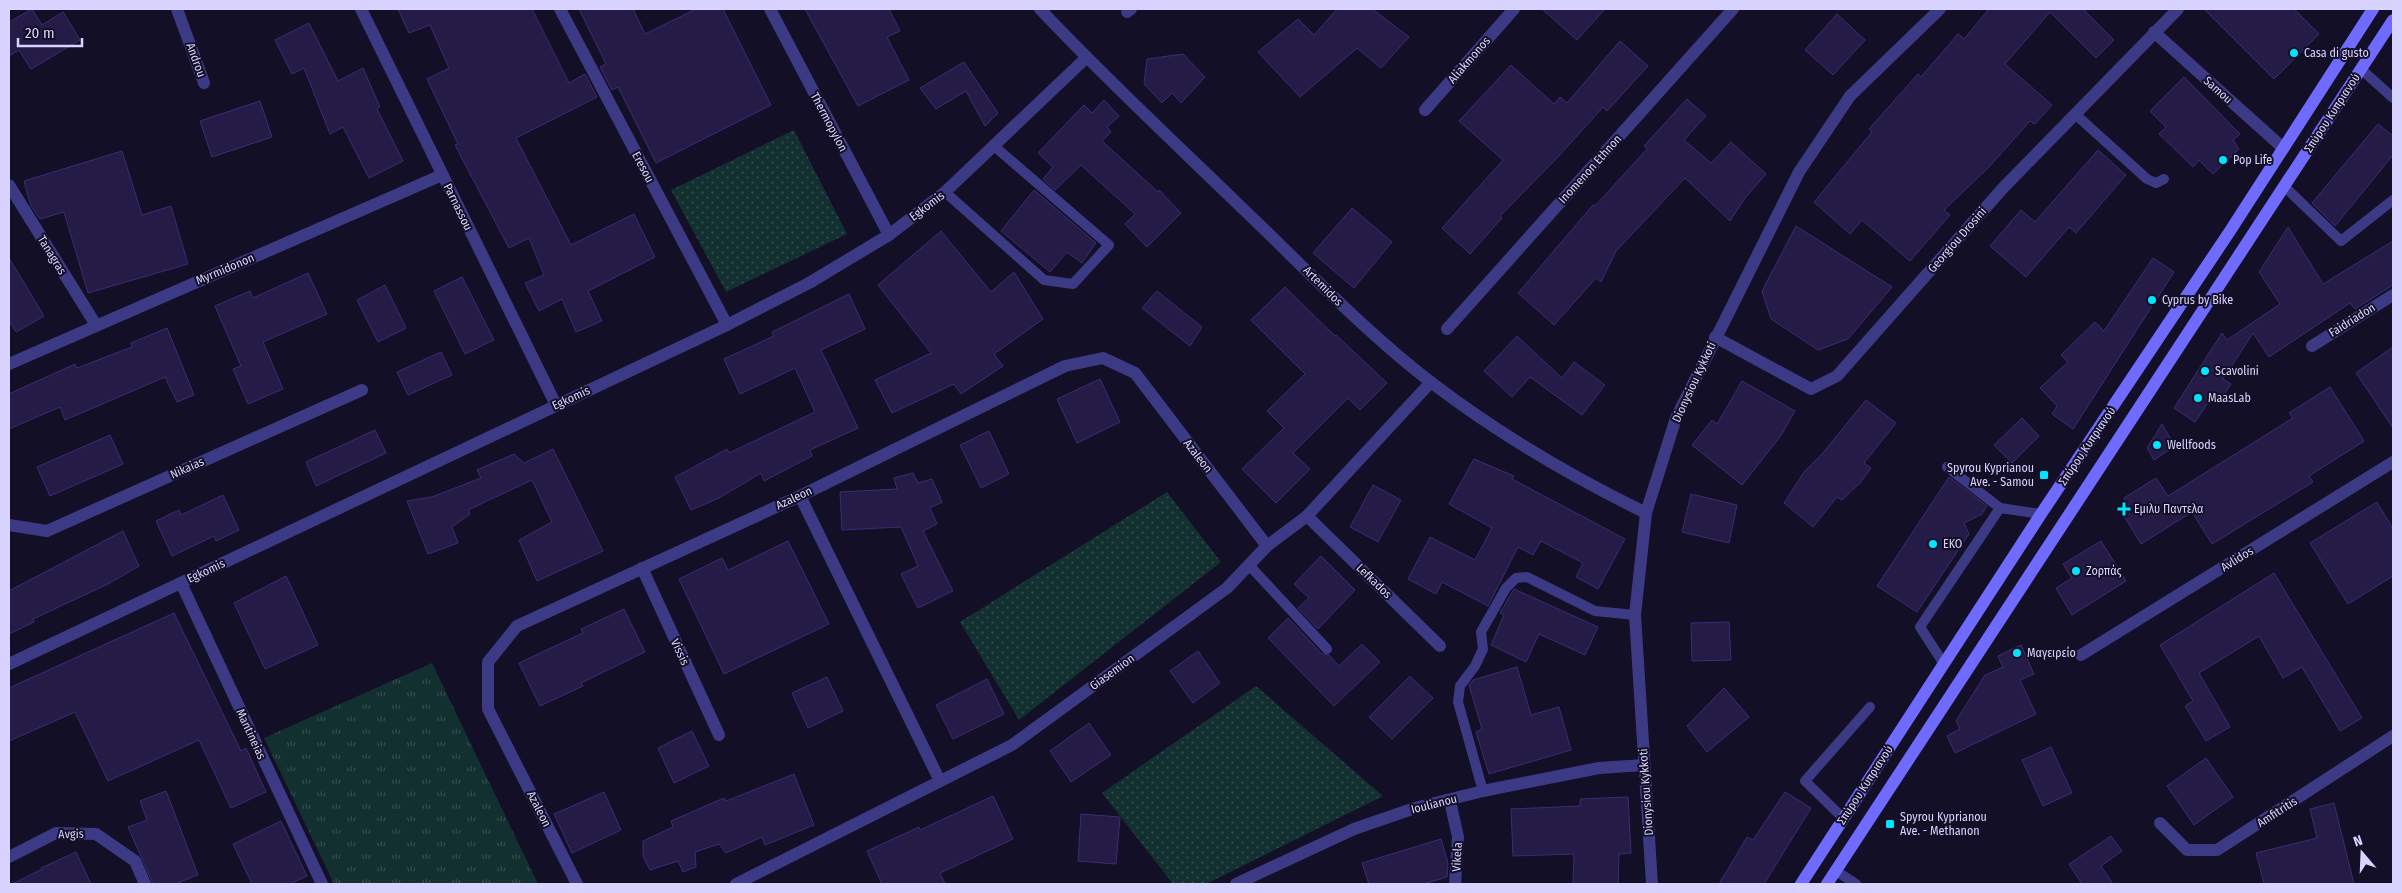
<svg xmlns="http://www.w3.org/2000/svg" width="2402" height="893" font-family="'Fira Sans Condensed',sans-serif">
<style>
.grass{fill:url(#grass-dots)}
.park{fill:url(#park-tufts)}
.building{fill:#241b47;stroke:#3b2d73}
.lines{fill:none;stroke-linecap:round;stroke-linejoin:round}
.lane{stroke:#3d3a85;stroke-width:10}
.street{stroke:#3d3a85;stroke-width:12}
.secondary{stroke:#6f6bff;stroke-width:12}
.poi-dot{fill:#00e5ff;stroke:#130f26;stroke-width:2}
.labels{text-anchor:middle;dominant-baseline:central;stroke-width:4;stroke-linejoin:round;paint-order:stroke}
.poi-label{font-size:12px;fill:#d9d4ff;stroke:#130f26;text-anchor:start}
.street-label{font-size:12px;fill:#d9d4ff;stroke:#130f26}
</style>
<defs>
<pattern id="grass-dots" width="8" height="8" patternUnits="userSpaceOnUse" patternTransform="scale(1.25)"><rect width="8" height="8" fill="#12302f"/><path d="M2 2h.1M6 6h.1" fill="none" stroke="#344d4e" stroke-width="1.8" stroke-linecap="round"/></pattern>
<pattern id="park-tufts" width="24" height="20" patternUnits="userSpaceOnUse" patternTransform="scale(1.25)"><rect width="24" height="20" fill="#12302f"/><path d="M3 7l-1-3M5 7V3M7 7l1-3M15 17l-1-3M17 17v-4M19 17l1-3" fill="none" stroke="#344d4e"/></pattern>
</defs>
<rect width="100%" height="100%" fill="#130f26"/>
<!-- grass -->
<g class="grass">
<polygon points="794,130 847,234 726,292 671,190"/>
<polygon points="1167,492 1221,562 1019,720 960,622"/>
<polygon points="1256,686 1383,796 1206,884 1173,884 1102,793"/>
</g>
<!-- park -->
<polygon class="park" points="432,663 538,884 334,884 264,738"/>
<!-- building -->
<g class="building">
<polygon points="32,9 42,25 63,12 80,40 31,69 19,50 9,56 9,22"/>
<polygon points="398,9 532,9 569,83 585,74 597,97 516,138 571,245 634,214 655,257 588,291 602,321 576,332 562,299 539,311 525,283 544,275 529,238 509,248 455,145 458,144 427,79 449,68 430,25 409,33"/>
<polygon points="579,9 633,9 645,34 696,9 723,9 771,105 656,163 618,87 612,90 600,67 606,64"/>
<polygon points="805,9 889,9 900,31 887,37 909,80 858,106"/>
<polygon points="1337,9 1372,9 1409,37 1381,68 1357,48 1300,97 1258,52 1298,19 1314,35"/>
<polygon points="1542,9 1605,9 1577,40"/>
<polygon points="1989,9 2083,9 2114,40 2096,58 2050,12 2005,64 2052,105 2035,124 2030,121 1989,167 1944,210 1950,215 1910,261 1862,220 1850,234 1814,202 1872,132 1869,129 1918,74 1921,77 1958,34 1964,39"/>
<polygon points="2204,9 2294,9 2319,34 2274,79"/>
<polygon points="1837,14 1865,40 1833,75 1805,50"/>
<polygon points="309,23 338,81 363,68 380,107 377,109 403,161 369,178 343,127 330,134 304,68 292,74 275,40"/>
<polygon points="1620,41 1648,66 1607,111 1603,107 1557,158 1500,216 1502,218 1470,254 1442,228 1503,160 1459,121 1511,65 1554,104 1560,97 1567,103"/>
<polygon points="1183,54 1205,77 1181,103 1172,93 1162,103 1144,84 1147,59"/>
<polygon points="964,62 998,113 985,126 966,91 936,109 920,88"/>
<polygon points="2184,77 2240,134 2233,140 2239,149 2213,174 2199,160 2193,167 2159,134 2166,127 2150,111"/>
<polygon points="1687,99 1706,116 1684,140 1711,163 1731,142 1766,174 1745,198 1730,221 1685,178 1616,251 1601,282 1596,278 1554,325 1518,293 1581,219 1593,205 1595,206 1647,149 1644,146"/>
<polygon points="1104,100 1119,116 1107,127 1111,132 1102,141 1158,192 1159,190 1181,213 1147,247 1125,224 1135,214 1081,165 1055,190 1043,179 1053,167 1038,153 1084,105 1092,113"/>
<polygon points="260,101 272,137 212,157 200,121"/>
<polygon points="2378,124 2393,136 2393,155 2335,226 2312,203"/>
<polygon points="2098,150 2126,175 2076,233 2069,227 2026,277 1990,246 2021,210 2035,222"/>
<polygon points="122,151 142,215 171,206 188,264 88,293 64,212 40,219 31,206 24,181"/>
<polygon points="1034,190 1096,243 1082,263 1067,252 1050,272 1001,231"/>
<polygon points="1352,208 1392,242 1354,288 1313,253"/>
<polygon points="1796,226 1892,287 1848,339 1818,350 1771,319 1762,291"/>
<polygon points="2288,227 2323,284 2393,241 2393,285 2355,309 2350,303 2269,357 2253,333 2223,379 2231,384 2221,400 2213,395 2195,422 2174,408 2222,333 2227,340 2280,304 2259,272"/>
<polygon points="941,231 991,292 1014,272 1043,319 994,354 1003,366 961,394 954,384 892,413 875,380 931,353 878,285"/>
<polygon points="9,258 44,316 16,332 9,320"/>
<polygon points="2153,258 2174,272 2073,429 2052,414 2057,406 2040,388 2068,362 2061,355 2095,322 2104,331"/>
<polygon points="308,273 327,314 263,342 283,389 248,404 233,369 241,366 215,306 250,291 253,298"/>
<polygon points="462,277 494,340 465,354 434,291"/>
<polygon points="385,285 406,328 378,342 357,300"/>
<polygon points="1285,287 1335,336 1336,335 1387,383 1360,410 1348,398 1293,453 1310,469 1276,503 1242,469 1284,428 1267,411 1305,374 1251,320"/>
<polygon points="1157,291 1202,327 1190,346 1142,308"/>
<polygon points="849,294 865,329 821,350 858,428 810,450 812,456 764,481 761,473 719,498 691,510 675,477 727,449 729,453 815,412 795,368 740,394 724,359 774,336 772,332"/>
<polygon points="167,328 194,395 177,402 165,377 65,420 60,407 9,429 9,394 75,364 77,368 132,347 131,343"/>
<polygon points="1517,336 1562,378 1574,362 1605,385 1582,415 1530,377 1512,397 1484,371"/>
<polygon points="2393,347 2393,428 2356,373"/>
<polygon points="441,352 452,375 408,395 397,372"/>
<polygon points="1100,379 1120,422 1077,443 1057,399"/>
<polygon points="1742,381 1795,411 1780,437 1742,485 1692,445 1712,420 1717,424"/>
<polygon points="2330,387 2364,441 2309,476 2313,482 2212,544 2192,512 2141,544 2121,511 2129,506 2124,498 2156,478 2168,496 2293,418 2289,413"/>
<polygon points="1866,400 1896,423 1864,463 1871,468 1860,483 1842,500 1837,497 1813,527 1784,503 1804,472 1822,454"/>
<polygon points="2022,418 2039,436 2012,463 1994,445"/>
<polygon points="2162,424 2175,446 2154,460 2147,448"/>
<polygon points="375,430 386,453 316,486 306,462"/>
<polygon points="989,431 1009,474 981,488 960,445"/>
<polygon points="110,435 123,464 50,496 37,467"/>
<polygon points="553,449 603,551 537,581 519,540 552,522 532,480 468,510 470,514 452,527 458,543 428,554 407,501 432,497 481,478 477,470 514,454 524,463"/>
<polygon points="1474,459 1514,476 1512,479 1625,539 1598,589 1576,577 1583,563 1541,541 1533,555 1518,547 1488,606 1442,582 1436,594 1408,579 1430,537 1475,560 1492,528 1449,504"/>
<polygon points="913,473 918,483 932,479 942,502 930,508 937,524 923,531 953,591 918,608 901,574 918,566 901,527 842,530 840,492 897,489 894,478"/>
<polygon points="1949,477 1987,506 1982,514 1964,523 1969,534 1917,612 1877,586"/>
<polygon points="1373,485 1401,500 1378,542 1350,527"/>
<polygon points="1691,494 1737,505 1729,543 1682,532"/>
<polygon points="223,495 239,530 216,541 214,536 172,556 156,521 179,510 181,515"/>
<polygon points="2377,502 2393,529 2393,576 2348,604 2310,543"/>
<polygon points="123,531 139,566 108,584 33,619 34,622 9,634 9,591"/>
<polygon points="788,541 829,624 724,674 679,579 722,558 728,570"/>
<polygon points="2101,541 2126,581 2072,615 2056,588 2072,578 2063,564"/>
<polygon points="1321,556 1355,590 1318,629 1298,608 1309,598 1294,584"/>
<polygon points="2274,573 2362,718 2340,731 2302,667 2283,678 2259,636 2199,673 2230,727 2206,741 2185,706 2193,701 2160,645"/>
<polygon points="286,576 318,645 265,669 234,603"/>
<polygon points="1514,589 1598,627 1585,655 1539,634 1526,662 1491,645 1504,615 1500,613"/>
<polygon points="624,609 645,652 581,683 583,686 540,706 519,663 583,633 581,629"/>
<polygon points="174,613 241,751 246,748 266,792 231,808 199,740 108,781 75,712 9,741 9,688"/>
<polygon points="1288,618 1322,654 1329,655 1339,666 1362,644 1380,662 1334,706 1268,638"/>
<polygon points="1729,622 1731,660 1692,661 1691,623"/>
<polygon points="2021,645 2034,674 2020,680 2036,714 1955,753 1947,736 1960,729 1956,721 1985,675 2003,667 1998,656"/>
<polygon points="1198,651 1220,683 1193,703 1170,671"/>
<polygon points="1517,667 1531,715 1559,707 1571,750 1489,774 1476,732 1482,729 1469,685 1473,680"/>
<polygon points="1410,676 1433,698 1392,739 1369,717"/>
<polygon points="827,677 843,711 808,728 792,693"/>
<polygon points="987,679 1004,714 953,739 936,705"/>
<polygon points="1724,688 1749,717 1707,752 1687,726"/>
<polygon points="1089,723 1111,755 1071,782 1050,751"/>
<polygon points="692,731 709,766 674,783 658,748"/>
<polygon points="2051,747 2072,793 2043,806 2022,760"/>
<polygon points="2206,758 2233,797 2194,825 2167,786"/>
<polygon points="794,774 814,825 765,845 762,837 726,853 719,844 695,852 696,867 683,872 678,861 650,870 643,856 643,841 673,827 671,821 724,798 726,801"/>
<polygon points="166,791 198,875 175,884 153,884 128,827 147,820 140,801"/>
<polygon points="604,792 621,830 572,853 554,814"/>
<polygon points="1785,792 1811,808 1764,884 1719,884 1747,837 1753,840"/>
<polygon points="993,796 1013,839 940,873 945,884 882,884 867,851 919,827 920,830"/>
<polygon points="1628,797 1631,853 1619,854 1618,884 1573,884 1574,854 1513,856 1511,809 1580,806 1580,799"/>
<polygon points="2334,803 2354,884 2264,884 2256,853 2317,838 2310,809"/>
<polygon points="1081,814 1120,817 1116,864 1078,861"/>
<polygon points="281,821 307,876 290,884 252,884 233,844"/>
<polygon points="2111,836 2122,851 2101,866 2113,884 2082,884 2069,864"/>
<polygon points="1441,839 1448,863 1447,877 1423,884 1369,884 1362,863"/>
<polygon points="76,852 91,884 12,884 42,869 41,868"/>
</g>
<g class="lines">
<!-- lane -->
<g class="lane">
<polyline points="2361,69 2393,98"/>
<polyline points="2075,114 2147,179 2156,183 2164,179"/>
<polyline points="2284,186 2341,241 2393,200"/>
<polyline points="945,192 1044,280 1073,284 1109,245 994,146"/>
<polyline points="1947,467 2000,508 2041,514"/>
<polyline points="1249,565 1327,649"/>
<polyline points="1944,664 1920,627 2000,508"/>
<polyline points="1483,791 1458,702 1460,686 1475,666 1483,649 1481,632 1506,588 1516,578 1527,577 1595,611 1635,615"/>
<polyline points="1843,818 1805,781 1870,707"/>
<polyline points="1836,871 1856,884"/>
</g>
<!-- street -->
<g class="street">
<polyline points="177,9 204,83"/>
<polyline points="361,9 556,405"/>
<polyline points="560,9 727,325"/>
<polyline points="770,9 889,235"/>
<path d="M 1040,9 C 1104,77 1172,140 1239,205 C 1302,265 1363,330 1432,383 C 1499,434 1570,476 1646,513"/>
<polyline points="1127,12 1131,9"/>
<polyline points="2154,32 2282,147"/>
<polyline points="1425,110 1514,9"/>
<polyline points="9,185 96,325"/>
<polyline points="1447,329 1733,9"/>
<polyline points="1715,337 1811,389 1837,376 2003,188 2178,9"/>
<polyline points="2312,346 2393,295"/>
<polyline points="9,364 442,175"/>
<polyline points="800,496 940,781"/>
<polyline points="1307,516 1440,646"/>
<polyline points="9,525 47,531 362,390"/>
<polyline points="642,568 719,735"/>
<polyline points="181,583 322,884"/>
<polyline points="2081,655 2393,462"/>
<polyline points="9,664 727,325 809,283 889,235 945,192 1086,58"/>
<polyline points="1450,801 1458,837 1455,884"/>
<polyline points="2160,823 2187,850 2217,850 2393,736"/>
<polyline points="9,857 56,833 96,834 135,861 145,884"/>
<polyline points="577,884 488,709 488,662 517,626 800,496 1065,366 1103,358 1135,373 1267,546"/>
<polyline points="736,884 1012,745 1227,588 1267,546 1307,516 1431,382"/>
<polyline points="1236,884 1354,829 1415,808 1483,791 1599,768 1644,765"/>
<polyline points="1652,884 1635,615 1646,513 1676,418 1799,172 1850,96 1940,9"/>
</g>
<!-- secondary -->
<g class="secondary">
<polyline points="1801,884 2041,514 2230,231 2373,9"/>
<polyline points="1827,884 2393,20"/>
</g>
</g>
<!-- markers -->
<g class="poi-dot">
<circle cx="2294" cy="53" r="5"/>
<circle cx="2223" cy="160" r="5"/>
<circle cx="2152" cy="300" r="5"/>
<circle cx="2205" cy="371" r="5"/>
<circle cx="2198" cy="398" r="5"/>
<circle cx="2157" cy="445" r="5"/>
<rect x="2039" y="470" width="10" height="10" rx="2.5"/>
<path d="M2121.5 501.5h5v5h5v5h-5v5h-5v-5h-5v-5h5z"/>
<circle cx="1933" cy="544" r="5"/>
<circle cx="2076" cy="571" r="5"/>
<circle cx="2017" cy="653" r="5"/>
<rect x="1885" y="819" width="10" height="10" rx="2.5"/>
</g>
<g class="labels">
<!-- poi labels -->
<g class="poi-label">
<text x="2304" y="53">Casa di gusto</text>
<text x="2233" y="160">Pop Life</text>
<text x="2162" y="300">Cyprus by Bike</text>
<text x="2215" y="371">Scavolini</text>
<text x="2208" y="398">MaasLab</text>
<text x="2167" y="445">Wellfoods</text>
<text x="2034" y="468" text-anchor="end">Spyrou Kyprianou<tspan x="2034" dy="14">Ave. - Samou</tspan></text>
<text x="2134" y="509">Εμιλυ Παντελα</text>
<text x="1943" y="544">EKO</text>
<text x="2086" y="571">Ζορπάς</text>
<text x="2027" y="653">Μαγειρείο</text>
<text x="1900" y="817">Spyrou Kyprianou<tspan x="1900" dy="14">Ave. - Methanon</tspan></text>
</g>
<!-- street labels -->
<g class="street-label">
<text transform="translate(196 60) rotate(70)">Androu</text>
<text transform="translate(1469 60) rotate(-49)">Aliakmonos</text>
<text transform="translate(2218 90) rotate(42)">Samou</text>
<text transform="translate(2332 113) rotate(-57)">Σπύρου Κυπριανού</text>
<text transform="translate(829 122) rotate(62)">Thermopylon</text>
<text transform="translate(643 167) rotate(62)">Eresou</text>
<text transform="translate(1590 169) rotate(-48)">Inomenon Ethnon</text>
<text transform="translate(927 206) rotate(-37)">Egkomis</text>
<text transform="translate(458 207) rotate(64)">Parnassou</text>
<text transform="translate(1957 240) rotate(-49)">Georgiou Drosini</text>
<text transform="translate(52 255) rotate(58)">Tanagras</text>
<text transform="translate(225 269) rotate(-23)">Myrmidonon</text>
<text transform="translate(1323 286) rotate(45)">Artemidos</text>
<text transform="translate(2352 320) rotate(-32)">Faidriadon</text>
<text transform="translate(1694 382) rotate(-65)">Dionysiou Kykkoti</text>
<text transform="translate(571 398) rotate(-25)">Egkomis</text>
<text transform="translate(2087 446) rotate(-56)">Σπύρου Κυπριανού</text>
<text transform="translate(1198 456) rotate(52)">Azaleon</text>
<text transform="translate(187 468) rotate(-24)">Nikaias</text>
<text transform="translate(794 498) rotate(-25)">Azaleon</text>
<text transform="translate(2237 559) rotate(-32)">Avlidos</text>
<text transform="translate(206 571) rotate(-25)">Egkomis</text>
<text transform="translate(1374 581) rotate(44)">Lefkados</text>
<text transform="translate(680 652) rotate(65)">Vissis</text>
<text transform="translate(1112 672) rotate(-36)">Giasemion</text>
<text transform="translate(251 734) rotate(65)">Mantineias</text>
<text transform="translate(1865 785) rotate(-57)">Σπύρου Κυπριανού</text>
<text transform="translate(1646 792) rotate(-94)">Dionysiou Kykkoti</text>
<text transform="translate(1434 804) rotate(-14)">Ioulianou</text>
<text transform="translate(539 809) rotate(63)">Azaleon</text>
<text transform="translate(2277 812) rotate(-33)">Amfitritis</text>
<text transform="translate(71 834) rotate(-1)">Avgis</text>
<text transform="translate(1457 857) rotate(-87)">Vikela</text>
</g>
</g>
<!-- border -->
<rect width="2402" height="893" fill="none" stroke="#d9d4ff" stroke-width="20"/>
<!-- north arrow -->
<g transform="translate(2362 853) rotate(341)" stroke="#130f26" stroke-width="4" paint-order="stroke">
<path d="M0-4L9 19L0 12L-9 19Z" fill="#d9d4ff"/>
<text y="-8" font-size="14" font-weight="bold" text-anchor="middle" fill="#d9d4ff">N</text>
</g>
<!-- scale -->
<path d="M18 38v8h64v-8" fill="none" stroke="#d9d4ff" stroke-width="2.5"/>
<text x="25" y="38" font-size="15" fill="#d9d4ff" stroke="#130f26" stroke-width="4" paint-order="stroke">20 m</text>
</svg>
